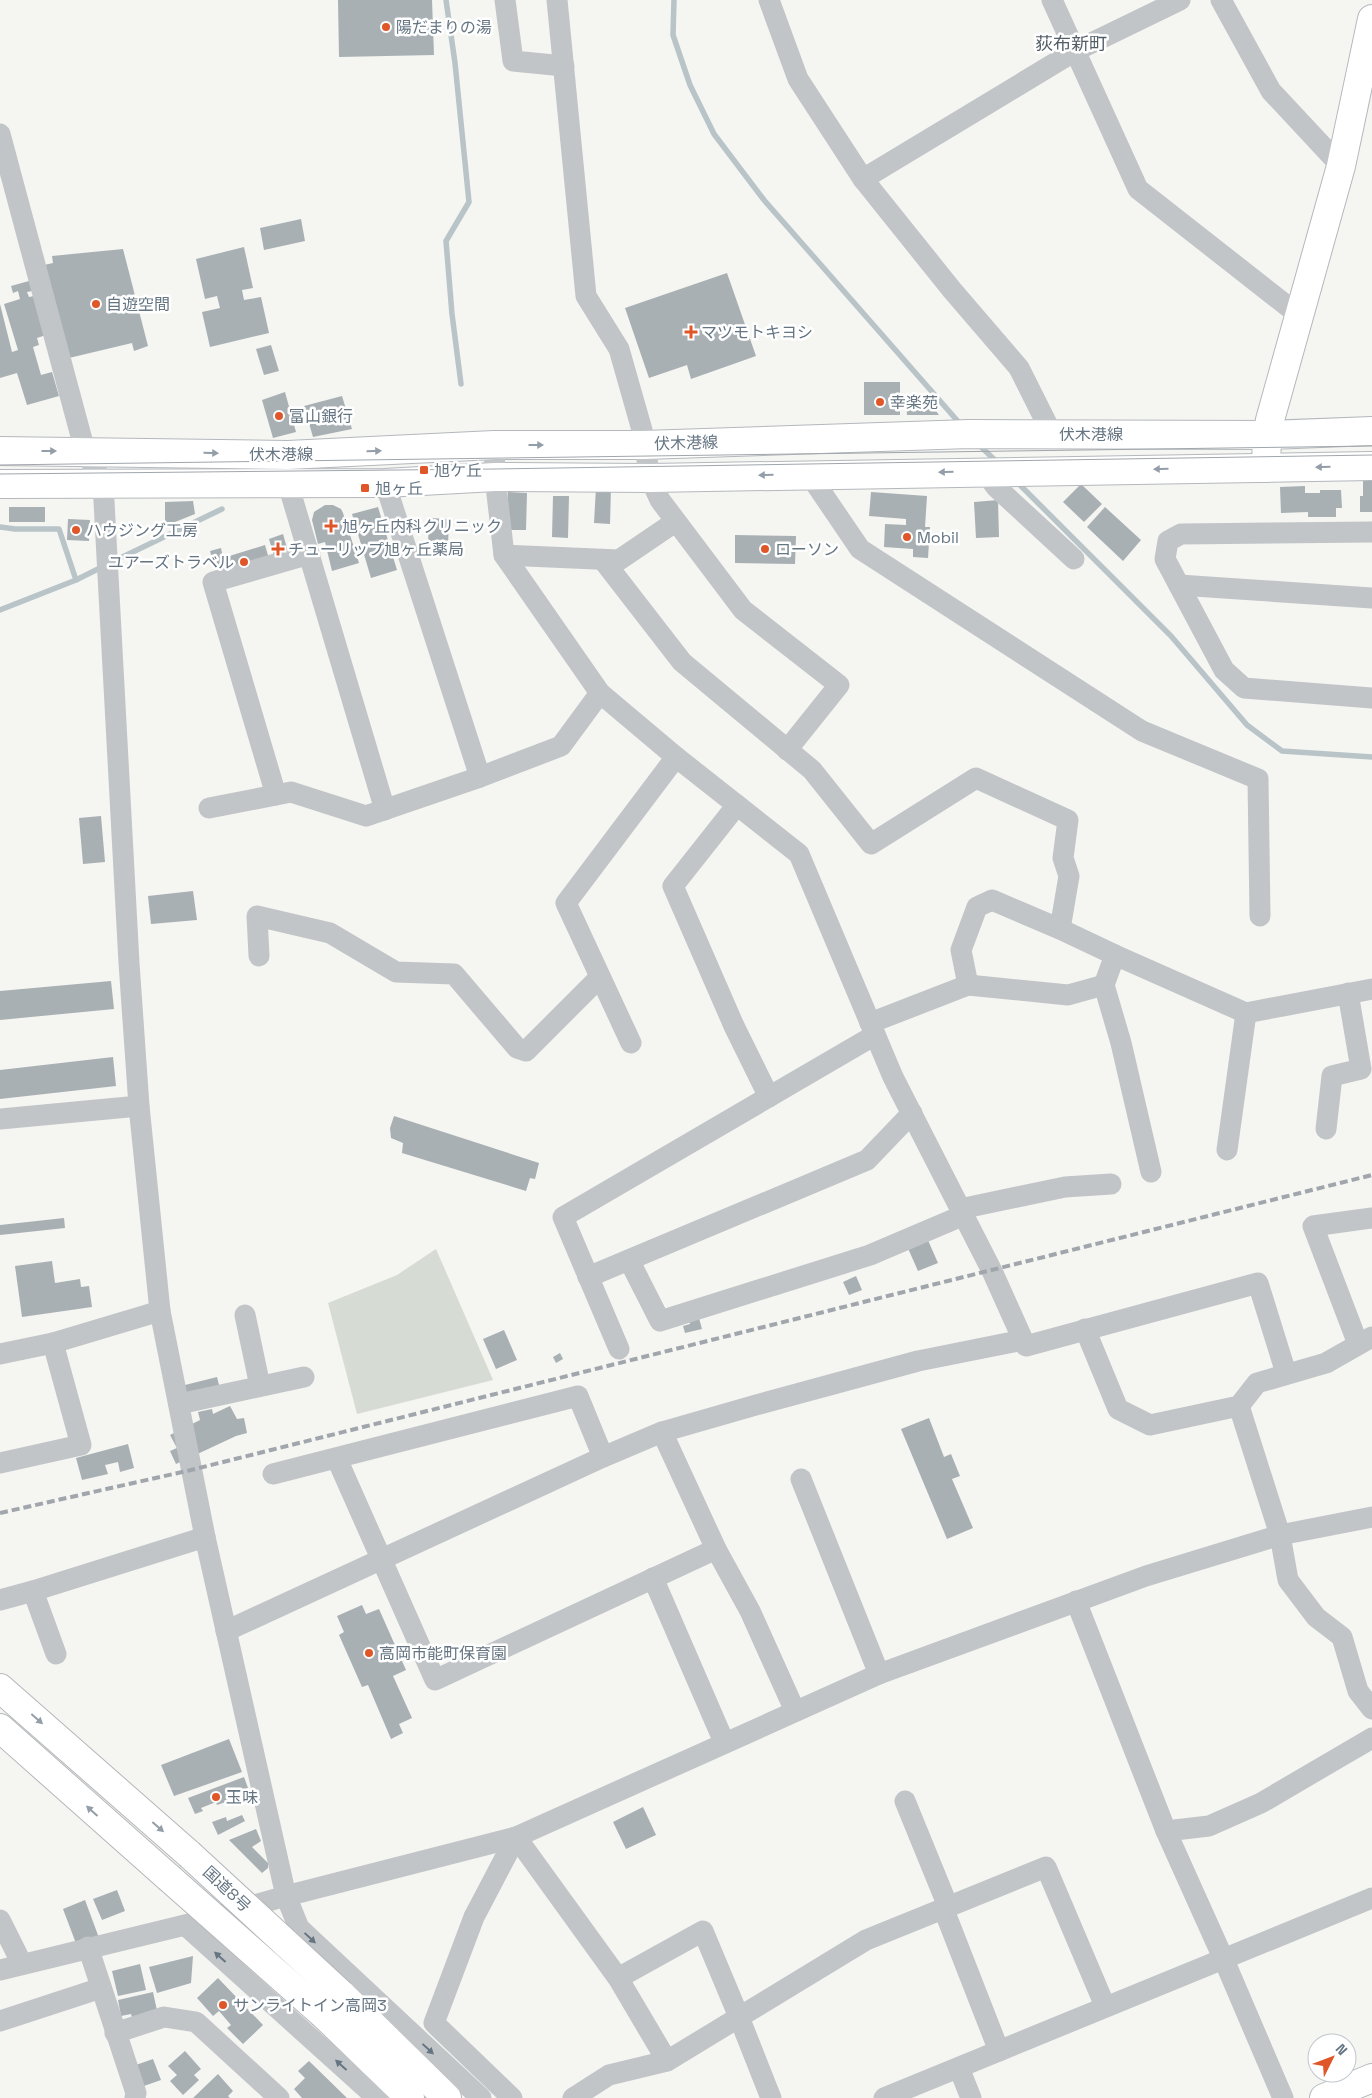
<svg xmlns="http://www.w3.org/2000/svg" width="1372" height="2098" font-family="'Space Grotesk','Noto Sans JP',sans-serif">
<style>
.green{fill:#d6dcd3}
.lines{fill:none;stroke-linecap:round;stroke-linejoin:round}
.stream{stroke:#b8c4c8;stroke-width:5.5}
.building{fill:#a8b0b4}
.secondary-casing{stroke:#b3b8bc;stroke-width:30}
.primary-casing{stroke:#b4b8bc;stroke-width:30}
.highway-casing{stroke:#b4b7ba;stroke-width:30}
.street{stroke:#c1c5c8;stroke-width:21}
.secondary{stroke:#fff;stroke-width:28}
.primary{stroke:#fff;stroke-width:28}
.highway{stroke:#fff;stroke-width:28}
.tram{stroke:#a0a6ab;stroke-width:1}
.rail{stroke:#a0a6ab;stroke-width:4;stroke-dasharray:8 4;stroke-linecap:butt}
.highway-bridge-casing{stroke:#b4b7ba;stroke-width:30;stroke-linecap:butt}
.highway-bridge{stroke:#fff;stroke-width:28}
.oneway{fill:#939ea8}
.oneway2{fill:#657582}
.poi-dot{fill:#df5628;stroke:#fff;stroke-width:2}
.labels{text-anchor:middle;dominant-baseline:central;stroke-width:5;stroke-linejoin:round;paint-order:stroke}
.poi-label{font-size:16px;fill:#657582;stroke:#fff;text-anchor:start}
.street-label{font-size:16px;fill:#657582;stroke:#fff}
.neighbourhood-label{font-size:18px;fill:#535e67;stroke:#fff}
</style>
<rect width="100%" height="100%" fill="#f5f5f2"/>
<!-- green -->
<polygon class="green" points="436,1249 493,1380 357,1414 328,1303 397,1275"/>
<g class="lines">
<!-- stream -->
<g class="stream">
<polyline points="446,0 455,63 469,202 446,241 452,314 461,384"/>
<polyline points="674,0 673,35 690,85 714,134 764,200 962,426"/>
<polyline points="978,444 998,463"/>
<polyline points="1016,481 1171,636 1247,725 1282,751 1372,757"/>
<polyline points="0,527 15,529 59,529 76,580"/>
<polyline points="112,562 222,509"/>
<polyline points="0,610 76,580 104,566"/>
</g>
</g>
<!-- building -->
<g class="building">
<polygon points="338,0 432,0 434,55 339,57"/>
<polygon points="301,219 305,241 264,250 260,228"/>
<polygon points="244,247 253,288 242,290 244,300 261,297 269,333 210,347 202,312 220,308 217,296 205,299 196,259"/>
<polygon points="123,249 148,346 134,351 132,343 69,358 44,265 53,263 52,256"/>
<polygon points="727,273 756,356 691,379 687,365 649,378 625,308"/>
<polygon points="29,281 32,291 27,292 29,297 34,296 46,335 37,338 39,345 33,347 41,375 52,372 59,396 27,405 17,373 0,378 0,304 12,352 18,350 4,304 20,299 18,291 13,293 11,286"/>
<polygon points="271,345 279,371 264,375 256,349"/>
<rect x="864" y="382" width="36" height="33"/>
<polygon points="285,392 296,432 273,438 262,400"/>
<polygon points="342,396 352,429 313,437 304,406"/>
<polygon points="906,399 927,399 939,415 907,415"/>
<polygon points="1363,480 1372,480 1372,512 1360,512 1360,496 1363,496"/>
<polygon points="1081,484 1102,504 1084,522 1063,502"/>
<polygon points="1305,486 1305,493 1320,493 1320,490 1341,490 1342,508 1336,508 1336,517 1308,517 1308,512 1281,513 1280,487"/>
<polygon points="596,487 611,487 610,524 594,523"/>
<polygon points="508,492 527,493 526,530 507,530"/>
<polygon points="871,492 927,496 925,527 930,527 928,558 913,557 913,549 884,547 885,524 906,525 906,519 869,516"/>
<polygon points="553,496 569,496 568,538 552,537"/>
<polygon points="998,500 999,537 976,538 974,502"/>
<polygon points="193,501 195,514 165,526 165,502"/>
<polygon points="325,505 333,505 341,509 343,513 359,563 332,571 325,542 318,544 312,520 314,512"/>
<rect x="9" y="507" width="36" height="15"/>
<polygon points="378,507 397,570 371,578 352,514"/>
<polygon points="1105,507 1141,540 1123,561 1087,527"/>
<polygon points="429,518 449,519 448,545 428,544"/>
<polygon points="68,519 90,520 89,541 67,540"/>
<polygon points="283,534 292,566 278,570 269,539"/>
<polygon points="735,535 796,536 795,564 735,563"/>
<polygon points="265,545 273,573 220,588 210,551 221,548 223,558"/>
<polygon points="101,816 105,862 83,864 79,818"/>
<polygon points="193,891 197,920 151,924 148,896"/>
<polygon points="111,981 114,1009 0,1020 0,991"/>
<polygon points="113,1057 116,1086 0,1099 0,1070"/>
<polygon points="394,1116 539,1163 535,1179 530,1178 526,1191 402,1153 403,1143 391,1138 390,1128"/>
<polygon points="64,1218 65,1228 0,1235 0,1225"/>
<polygon points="927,1238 938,1263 918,1271 907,1246"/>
<polygon points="52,1261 55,1283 80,1279 81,1287 89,1286 92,1307 22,1317 15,1266"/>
<polygon points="856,1276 862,1290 849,1295 843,1282"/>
<polygon points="699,1318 702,1329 685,1333 683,1326 690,1324 689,1320"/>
<polygon points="504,1330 517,1360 496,1369 483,1339"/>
<polygon points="560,1353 563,1359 556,1363 553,1357"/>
<polygon points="217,1377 222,1397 179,1409 173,1388"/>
<polygon points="230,1406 237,1419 244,1418 247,1433 236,1436 176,1464 170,1451 177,1448 170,1435 200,1420 198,1412 212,1409 213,1414"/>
<polygon points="929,1418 944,1457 951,1454 960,1476 952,1479 973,1528 947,1539 901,1429"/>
<polygon points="128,1444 134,1468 120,1472 118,1462 105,1465 108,1474 82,1480 76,1458"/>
<polygon points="362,1605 366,1614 379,1609 406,1670 393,1676 412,1718 399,1724 403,1733 391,1739 368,1685 362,1687 339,1635 344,1632 337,1616"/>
<polygon points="229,1739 242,1772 174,1796 161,1765"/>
<polygon points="244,1777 248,1788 241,1791 243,1796 217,1805 216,1802 201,1808 203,1811 195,1814 188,1798"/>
<polygon points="643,1807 656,1835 626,1849 613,1822"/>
<polygon points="242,1815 245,1821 218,1835 212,1822 226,1817 227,1821"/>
<polygon points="256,1829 261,1841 252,1847 268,1863 268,1868 262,1873 229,1840"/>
<polygon points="117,1890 125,1911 102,1920 93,1899"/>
<polygon points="85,1900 102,1946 80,1954 63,1909"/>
<polygon points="193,1956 191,1983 157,1993 149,1967"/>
<polygon points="140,1964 146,1990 118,1996 112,1971"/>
<polygon points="218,1978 263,2025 243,2044 227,2028 231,2025 219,2011 213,2016 197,1998"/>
<polygon points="153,1992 158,2015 133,2021 131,2014 121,2016 118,2000"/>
<polygon points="185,2051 201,2069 194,2075 199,2080 183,2095 170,2081 177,2075 168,2066"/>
<polygon points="153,2059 161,2080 141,2087 133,2066"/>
<polygon points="309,2061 347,2098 302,2098 294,2089 305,2078 298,2071"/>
<polygon points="218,2074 233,2091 228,2096 230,2098 193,2098"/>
</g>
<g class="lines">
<defs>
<g id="secondary">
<polyline points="1266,468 1267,435 1270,420 1341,166 1372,19"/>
<polyline points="1324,2098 1372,2078"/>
</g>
<g id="primary">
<polyline points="0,451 288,455 494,445 644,445 969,434 1267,435 1372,431"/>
<polyline points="0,484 385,483 495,477 650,478 1372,466"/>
</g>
<g id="highway">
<polyline points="0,1688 189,1854"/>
<polyline points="0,1728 168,1877"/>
<polyline points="341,1994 447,2098"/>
<polyline points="324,2015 410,2098"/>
</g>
</defs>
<!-- secondary casing -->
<use href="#secondary" class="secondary-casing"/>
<!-- primary casing -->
<use href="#primary" class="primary-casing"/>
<!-- highway casing -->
<use href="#highway" class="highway-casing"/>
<!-- street -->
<g class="street">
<polyline points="505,0 513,61 564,66"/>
<polyline points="557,0 586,296 619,349 642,430 650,478 660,500 743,610 839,685 787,750"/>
<polyline points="769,0 798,79 863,179 952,290 1019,368 1052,434"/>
<polyline points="1052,0 1138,189 1300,316"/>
<polyline points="1221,0 1271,91 1341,166"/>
<polyline points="0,134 85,451 103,483 129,963 139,1106 160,1311 205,1537 286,1896 299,1928 481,2098"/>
<polyline points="863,179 1075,51 1180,0"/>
<polyline points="985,472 996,487 1074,559"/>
<polyline points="809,474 860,549 1142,731 1258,779 1260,916"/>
<polyline points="385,483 480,777"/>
<polyline points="288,484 385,810"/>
<polyline points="1372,532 1181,534 1168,541 1165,559 1224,670 1244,688 1372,698"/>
<polyline points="504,555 619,560 675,522"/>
<polyline points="603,560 682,662 812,770 871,844 976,778 1068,820 1063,858 1069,876 1060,929"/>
<polyline points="1179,585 1372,598"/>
<polyline points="276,795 213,582 310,554"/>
<polyline points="737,805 673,886 734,1026 769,1097"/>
<polyline points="209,808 291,792 366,816 480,777 561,746 600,693"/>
<polyline points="259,956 257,916 330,933 396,972 454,974 517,1048 526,1051 600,977"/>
<polyline points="968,985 961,950 977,907 992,900 1060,929 1115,955"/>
<polyline points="870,1023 968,985 1068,995 1104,985"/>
<polyline points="631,1043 566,903 676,757"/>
<polyline points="0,1119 139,1106"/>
<polyline points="1326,1129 1332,1076 1361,1069 1348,993"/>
<polyline points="1227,1150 1246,1013"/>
<polyline points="1151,1172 1121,1043 1104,985 1115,955 1246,1013 1372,989"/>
<polyline points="960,1209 1065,1187 1111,1184"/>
<polyline points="629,1260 660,1321 870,1255 964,1215"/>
<polyline points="588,1277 867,1160 912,1113"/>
<polyline points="245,1315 260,1386"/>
<polyline points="1085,1329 1118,1409 1150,1425 1239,1406 1257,1383 1326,1363 1372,1337"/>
<polyline points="1358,1344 1313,1226 1372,1218"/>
<polyline points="1026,1346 1258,1283 1286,1373"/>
<polyline points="619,1349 563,1217 875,1035"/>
<polyline points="0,1354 53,1343 160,1311"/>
<polyline points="179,1404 304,1377"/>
<polyline points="1239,1406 1280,1535 1288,1580 1316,1617 1342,1637 1358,1691 1372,1709"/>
<polyline points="662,1432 716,1549 750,1611 795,1711"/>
<polyline points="337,1459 435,1680 716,1549"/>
<polyline points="0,1463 81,1445 53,1343"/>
<polyline points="273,1474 578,1396 603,1457"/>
<polyline points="801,1479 879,1674"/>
<polyline points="653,1578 724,1742"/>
<polyline points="0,1600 33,1591"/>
<polyline points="1076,1601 1166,1831 1224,1960 1283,2098"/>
<polyline points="226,1631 603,1457 662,1432 756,1405 918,1361 1023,1340 992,1271 893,1077 799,854 676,757 600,693 504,555 495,477 494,445"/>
<polyline points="56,1654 33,1591 205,1537"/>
<polyline points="905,1801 945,1899 944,1910 999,2051"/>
<polyline points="1166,1831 1209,1826 1261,1803 1372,1738"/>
<polyline points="516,1837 618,1978 667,2061"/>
<polyline points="0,1920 22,1964"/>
<polyline points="185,1925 377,2098"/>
<polyline points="88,1947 136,2093 135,2098"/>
<polyline points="0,1970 185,1925 286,1896 516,1837 879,1674 1146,1576 1280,1535 1372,1517"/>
<polyline points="618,1978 703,1931 739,2017 771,2098"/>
<polyline points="0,2021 101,1988"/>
<polyline points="115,2033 164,2017 196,2022 279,2098"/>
<polyline points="959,2068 971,2098"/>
<polyline points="512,2098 434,2023 474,1917 516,1837"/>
<polyline points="573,2098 609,2075 667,2061 866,1940 1046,1867 1105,2006"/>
<polyline points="884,2098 1372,1898"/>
</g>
<!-- secondary -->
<use href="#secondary" class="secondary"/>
<!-- primary -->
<use href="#primary" class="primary"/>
<!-- highway -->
<use href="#highway" class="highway"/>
<!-- tram -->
<g class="tram">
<polyline points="0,465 1372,446"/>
<polyline points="0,474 495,469 1372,455"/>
</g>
<!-- rail -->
<polyline class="rail" points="0,1513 191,1470 1372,1175"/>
<defs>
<g id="highway-bridge">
<polyline points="189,1854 341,1994"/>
<polyline points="168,1877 324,2015"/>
</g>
</defs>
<!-- highway-bridge casing -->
<use href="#highway-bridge" class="highway-bridge-casing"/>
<!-- highway-bridge -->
<use href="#highway-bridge" class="highway-bridge"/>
</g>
<!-- one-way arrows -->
<defs><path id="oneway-solid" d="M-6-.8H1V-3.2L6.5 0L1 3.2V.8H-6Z" transform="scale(1.25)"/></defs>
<g class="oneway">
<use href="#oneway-solid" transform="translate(536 445)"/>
<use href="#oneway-solid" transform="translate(49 451)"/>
<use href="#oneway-solid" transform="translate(374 451) rotate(-2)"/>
<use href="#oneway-solid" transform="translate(211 453) rotate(1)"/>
<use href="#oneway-solid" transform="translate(1323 467) rotate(179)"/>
<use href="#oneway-solid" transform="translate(1161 469) rotate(179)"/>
<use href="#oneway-solid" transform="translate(946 472) rotate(179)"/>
<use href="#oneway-solid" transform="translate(766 475) rotate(179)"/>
<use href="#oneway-solid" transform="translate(37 1719) rotate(41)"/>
<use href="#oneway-solid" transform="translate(92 1811) rotate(-138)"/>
<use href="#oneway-solid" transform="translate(158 1827) rotate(41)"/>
</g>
<g class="oneway2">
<use href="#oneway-solid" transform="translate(310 1938) rotate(43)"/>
<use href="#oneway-solid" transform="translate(220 1957) rotate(-138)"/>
<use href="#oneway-solid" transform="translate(428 2049) rotate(43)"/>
<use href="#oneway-solid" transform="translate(341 2065) rotate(-138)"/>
</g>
<!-- markers -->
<g class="poi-dot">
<circle cx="386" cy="27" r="5"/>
<circle cx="96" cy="304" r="5"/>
<path d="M688.5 324.5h5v5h5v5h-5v5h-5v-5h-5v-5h5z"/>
<circle cx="880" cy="402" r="5"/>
<circle cx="279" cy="416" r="5"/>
<rect x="419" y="465" width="10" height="10" rx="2.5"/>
<rect x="360" y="483" width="10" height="10" rx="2.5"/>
<path d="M328.5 518.5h5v5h5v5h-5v5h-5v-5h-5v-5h5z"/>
<circle cx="76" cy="530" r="5"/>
<circle cx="907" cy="537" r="5"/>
<path d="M275.5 541.5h5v5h5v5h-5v5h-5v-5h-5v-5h5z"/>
<circle cx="765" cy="549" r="5"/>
<circle cx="244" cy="562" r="5"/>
<circle cx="369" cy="1653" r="5"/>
<circle cx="216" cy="1797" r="5"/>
<circle cx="223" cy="2005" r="5"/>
</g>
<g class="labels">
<!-- poi labels -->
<g class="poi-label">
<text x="396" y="27">陽だまりの湯</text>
<text x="106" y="304">自遊空間</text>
<text x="701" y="332">マツモトキヨシ</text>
<text x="890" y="402">幸楽苑</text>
<text x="289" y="416">富山銀行</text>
<text x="434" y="470">旭ケ丘</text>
<text x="375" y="488">旭ヶ丘</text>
<text x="342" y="526">旭ヶ丘内科クリニック</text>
<text x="86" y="530">ハウジング工房</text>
<text x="917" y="537">Mobil</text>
<text x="288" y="549">チューリップ旭ヶ丘薬局</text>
<text x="775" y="549">ローソン</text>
<text x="234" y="562" text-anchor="end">ユアーズトラベル</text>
<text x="379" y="1653">高岡市能町保育園</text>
<text x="226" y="1797">玉味</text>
<text x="233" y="2005">サンライトイン高岡3</text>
</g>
<!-- street labels -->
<g class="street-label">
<text x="1091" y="434">伏木港線</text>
<text transform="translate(686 443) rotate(-2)">伏木港線</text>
<text x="281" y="454">伏木港線</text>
<text transform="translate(227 1889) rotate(43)">国道8号</text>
</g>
<!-- neighbourhood labels -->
<g class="neighbourhood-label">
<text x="1071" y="43">荻布新町</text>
</g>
</g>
<!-- north arrow -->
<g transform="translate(1332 2058) rotate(48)"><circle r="24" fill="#ffffff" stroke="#c1c8cd"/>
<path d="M0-4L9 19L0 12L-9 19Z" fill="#df5628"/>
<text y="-8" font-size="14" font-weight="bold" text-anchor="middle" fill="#657582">N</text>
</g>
</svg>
